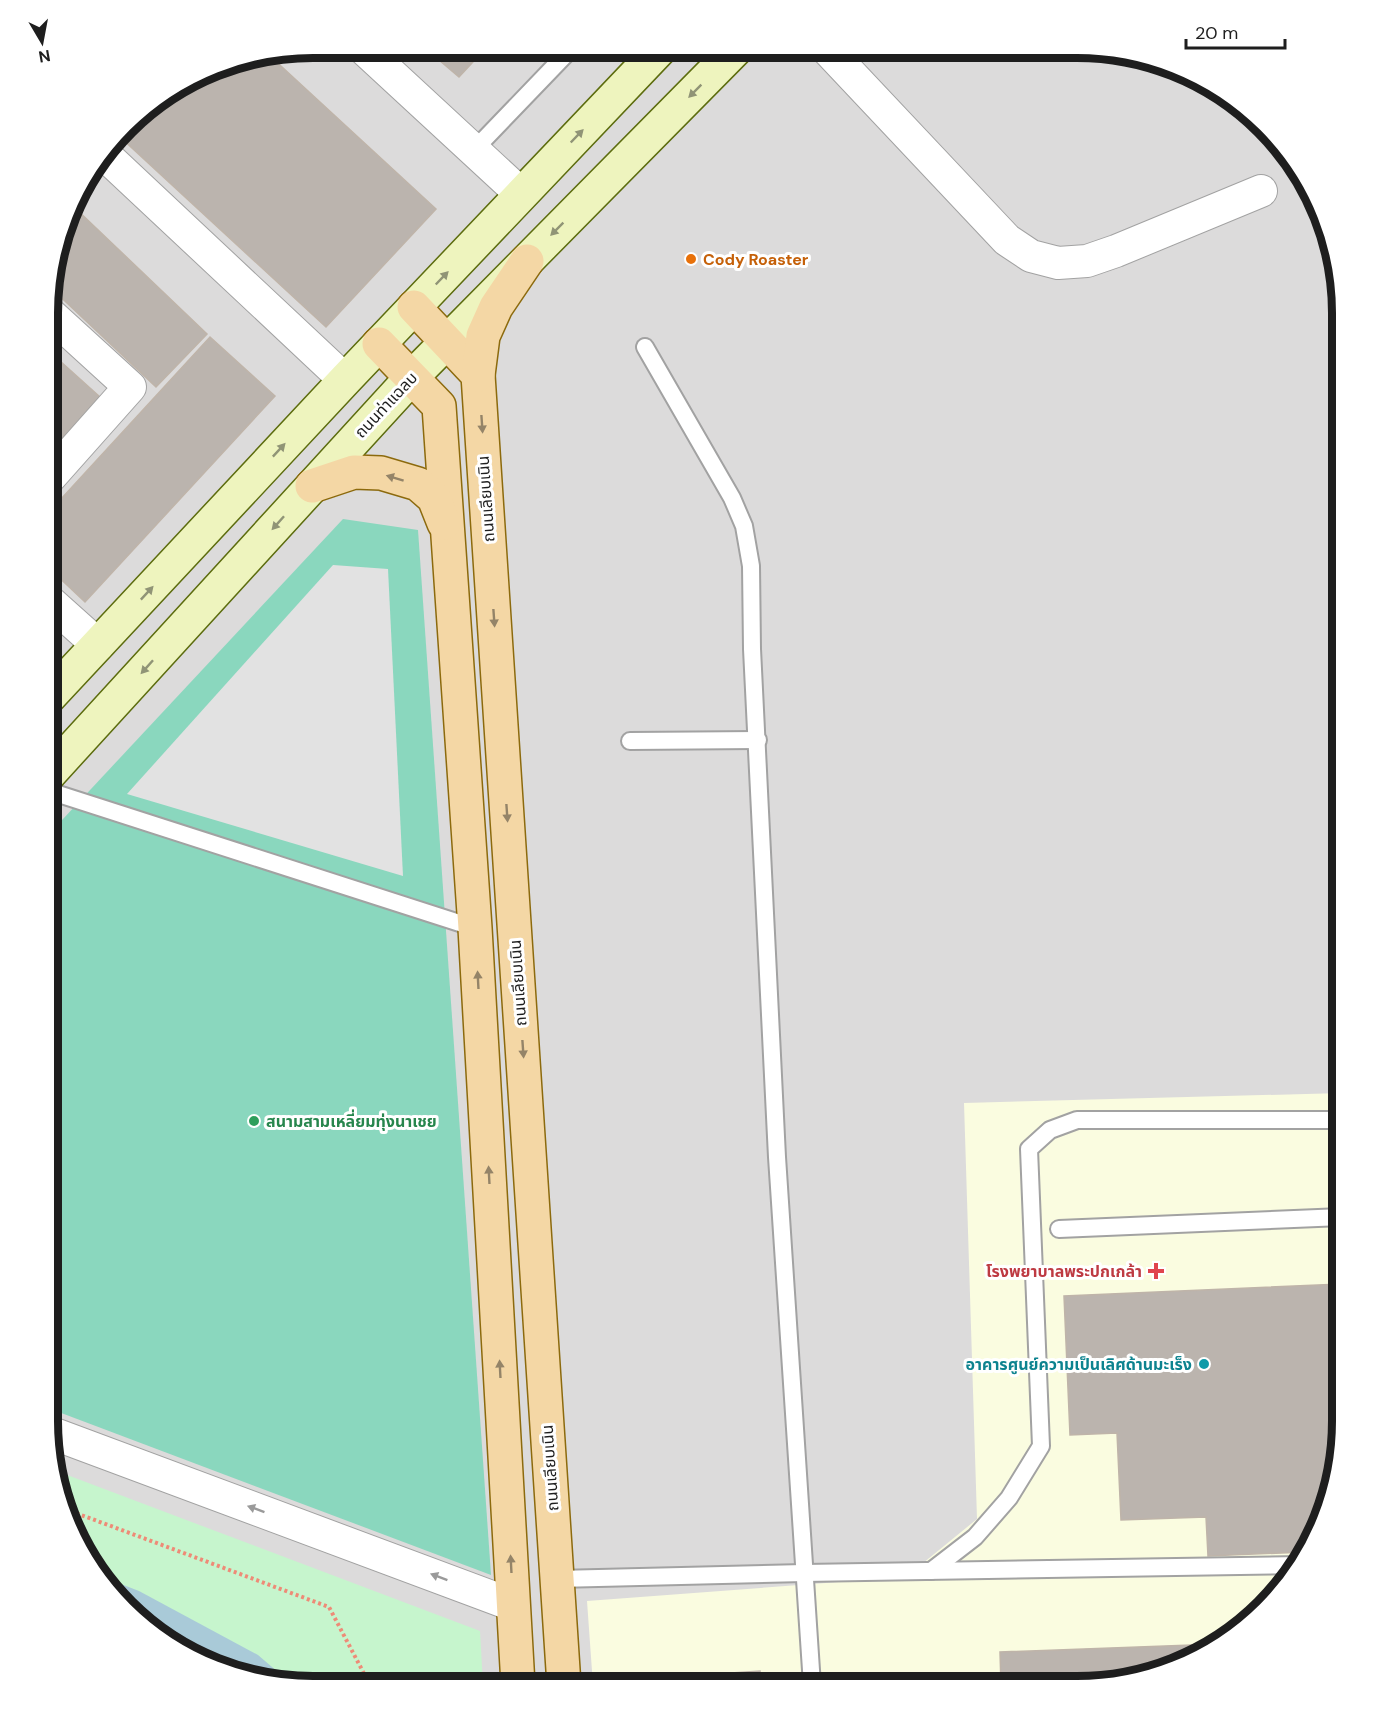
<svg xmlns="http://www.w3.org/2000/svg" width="1390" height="1734" font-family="'DM Sans','Noto Sans Thai',sans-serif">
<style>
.residential{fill:#dcdbdb}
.education{fill:#fafce0}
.park{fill:#c6f5cd}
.pitch{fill:#8ad7be}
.parking{fill:#e2e2e2}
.water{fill:#a9cad8}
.building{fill:#bbb4ae;stroke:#bfb4a9;stroke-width:1.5}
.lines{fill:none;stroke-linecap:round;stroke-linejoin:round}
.service-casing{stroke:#a2a2a2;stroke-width:20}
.minor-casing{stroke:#a2a2a2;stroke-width:34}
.secondary-casing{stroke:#5c6c0e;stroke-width:36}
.primary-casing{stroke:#8c6a0d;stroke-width:36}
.path{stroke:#ee8b77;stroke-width:4;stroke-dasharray:3 3;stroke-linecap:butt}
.service{stroke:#fff;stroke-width:16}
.minor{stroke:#fff;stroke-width:32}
.secondary{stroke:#eef4be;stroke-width:33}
.primary{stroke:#f4d7a5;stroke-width:33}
.oneway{fill:#909476}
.oneway2{fill:#948468}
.oneway3{fill:#9a9a9a}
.food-dot{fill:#e8710a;stroke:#fff;stroke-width:2}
.leisure-dot{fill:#2e9e5b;stroke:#fff;stroke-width:2}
.health-dot{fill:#e0444e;stroke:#fff;stroke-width:2}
.culture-dot{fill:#0f9aa8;stroke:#fff;stroke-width:2}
.labels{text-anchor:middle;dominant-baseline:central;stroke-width:6;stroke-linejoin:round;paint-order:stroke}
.food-label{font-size:16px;font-weight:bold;fill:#c56008;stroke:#fff;text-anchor:start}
.street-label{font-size:16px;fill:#1e1e1e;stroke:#fff}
.leisure-label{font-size:16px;font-weight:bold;fill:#27864d;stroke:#fff;text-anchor:start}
.health-label{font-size:16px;font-weight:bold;fill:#be3a42;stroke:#fff;text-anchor:end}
.culture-label{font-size:16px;font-weight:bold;fill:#0d838f;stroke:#fff;text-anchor:end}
.rim{fill:none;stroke:#1e1e1e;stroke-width:8}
</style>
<rect width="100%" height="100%" fill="#eeece5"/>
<!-- residential -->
<polygon class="residential" points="313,48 1112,50 1224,93 1307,181 1333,245 1342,313 1341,1439 1328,1506 1209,1651 1094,1685 295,1685 228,1672 166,1642 83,1553 57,1489 48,1421 50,278 83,181 139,114 228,62"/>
<!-- education -->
<polygon class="education" points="1342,1093 1341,1439 1328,1506 1298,1568 1209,1651 1094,1685 593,1685 587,1601 906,1577 977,1519 964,1103"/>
<!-- park -->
<polygon class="park" points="54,1470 480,1631 483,1685 295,1685 228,1672 166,1642 83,1553 57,1489"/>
<!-- pitch -->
<polygon class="pitch" points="343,519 418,530 491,1575 48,1408 49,834"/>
<!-- parking -->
<polygon class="parking" points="333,565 388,569 403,876 127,794"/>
<!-- water -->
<polygon class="water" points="108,1579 139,1591 258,1655 293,1685 228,1672 166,1642"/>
<!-- building -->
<g class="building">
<polygon points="425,48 485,49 459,77"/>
<polygon points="269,55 436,209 326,327 120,137 139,114 228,62"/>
<polygon points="74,207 207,334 156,387 50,287 50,278"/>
<polygon points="210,337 275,396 85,602 50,569 50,511"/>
<polygon points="50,352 100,397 50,452"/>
<polygon points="1341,1284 1341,1439 1328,1506 1305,1552 1208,1556 1206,1517 1121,1520 1117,1433 1070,1435 1064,1296"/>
<polygon points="1217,1644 1209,1651 1094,1685 1001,1685 1000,1652"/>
<polygon points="760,1671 761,1685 628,1685 628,1680"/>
</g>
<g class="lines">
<defs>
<g id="service">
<polyline points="473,151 571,49"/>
<polyline points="645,347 732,498 744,526 751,566 752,649 777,1157 812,1685"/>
<polyline points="630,741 758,740"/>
<polyline points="49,791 475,928"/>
<polyline points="1059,1229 1342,1217"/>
<polyline points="931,1571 975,1537 1009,1498 1041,1446 1029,1149 1050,1130 1077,1120 1342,1120"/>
<polyline points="557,1579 804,1573 1299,1565"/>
</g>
<g id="minor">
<polyline points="363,48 521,194"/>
<polyline points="827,49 1007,240 1031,256 1058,263 1087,261 1116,251 1261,191"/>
<polyline points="105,155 345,380"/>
<polyline points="50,477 130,387 50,314"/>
<polyline points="50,602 98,645"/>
<polyline points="49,1432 513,1605"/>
</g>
<g id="secondary">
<polyline points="49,697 345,380 660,49"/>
<polyline points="49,774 412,377 736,49"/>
</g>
<g id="primary">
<polyline points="414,307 478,375 564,1685"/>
<polyline points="379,344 439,406 475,928 518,1685"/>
<polyline points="478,375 483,336 496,307 527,261"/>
<polyline points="312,486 354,472 381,473 418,484 434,498 444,523"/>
</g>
</defs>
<!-- service casing -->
<use href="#service" class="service-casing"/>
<!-- minor casing -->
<use href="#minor" class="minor-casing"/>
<!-- secondary casing -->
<use href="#secondary" class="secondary-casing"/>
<!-- primary casing -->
<use href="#primary" class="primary-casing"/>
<!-- path -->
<polyline class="path" points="65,1509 329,1607 370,1685"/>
<!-- service -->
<use href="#service" class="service"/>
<!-- minor -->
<use href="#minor" class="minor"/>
<!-- secondary -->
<use href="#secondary" class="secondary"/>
<!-- primary -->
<use href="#primary" class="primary"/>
</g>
<!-- one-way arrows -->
<defs><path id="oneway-solid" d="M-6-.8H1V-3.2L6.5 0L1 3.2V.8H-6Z" transform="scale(1.5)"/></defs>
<g class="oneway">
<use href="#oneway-solid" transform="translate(695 91) rotate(135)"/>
<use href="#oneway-solid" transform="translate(577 136) rotate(-46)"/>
<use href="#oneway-solid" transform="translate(557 229) rotate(135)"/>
<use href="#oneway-solid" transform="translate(442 278) rotate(-46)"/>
<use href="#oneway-solid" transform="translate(279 450) rotate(-47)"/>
<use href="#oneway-solid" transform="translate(278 523) rotate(132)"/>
<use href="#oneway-solid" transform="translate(147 593) rotate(-47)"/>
<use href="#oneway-solid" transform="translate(147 667) rotate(132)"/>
</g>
<g class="oneway2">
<use href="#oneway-solid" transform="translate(482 424) rotate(86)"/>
<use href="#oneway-solid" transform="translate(395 478) rotate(-163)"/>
<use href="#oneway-solid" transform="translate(494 618) rotate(86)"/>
<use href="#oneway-solid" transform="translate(507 813) rotate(86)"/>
<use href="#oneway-solid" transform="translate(478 980) rotate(-93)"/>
<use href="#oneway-solid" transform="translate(523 1049) rotate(86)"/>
<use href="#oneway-solid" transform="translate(489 1175) rotate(-93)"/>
<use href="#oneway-solid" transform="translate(500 1369) rotate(-93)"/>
<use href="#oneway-solid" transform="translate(511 1564) rotate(-93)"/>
</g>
<g class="oneway3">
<use href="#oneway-solid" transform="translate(256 1509) rotate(-160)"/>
<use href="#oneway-solid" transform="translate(439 1577) rotate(-159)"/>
</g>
<!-- markers -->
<circle class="food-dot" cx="691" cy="259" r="6"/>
<circle class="leisure-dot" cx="254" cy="1121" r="6"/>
<path class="health-dot" d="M1153 1262h6v6h6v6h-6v6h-6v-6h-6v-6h6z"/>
<circle class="culture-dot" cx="1204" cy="1364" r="6"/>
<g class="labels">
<!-- food labels -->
<g class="food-label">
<text x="703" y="259">Cody Roaster</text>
</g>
<!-- street labels -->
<g class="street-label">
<text transform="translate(386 405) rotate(-47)">ถนนท่าแฉลบ</text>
<text transform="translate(486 499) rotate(-94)">ถนนเลียบเนิน</text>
<text transform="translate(518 983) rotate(-94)">ถนนเลียบเนิน</text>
<text transform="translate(550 1468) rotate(-94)">ถนนเลียบเนิน</text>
</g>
<!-- leisure labels -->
<g class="leisure-label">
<text x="266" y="1121">สนามสามเหลี่ยมทุ่งนาเชย</text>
</g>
<!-- health labels -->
<g class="health-label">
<text x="1142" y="1271">โรงพยาบาลพระปกเกล้า</text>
</g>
<!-- culture labels -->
<g class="culture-label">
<text x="1192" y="1364">อาคารศูนย์ความเป็นเลิศด้านมะเร็ง</text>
</g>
</g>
<!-- crop -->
<path d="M0 0H1390V1734H0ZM313 58H1077A255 255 0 0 1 1332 313V1421A255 255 0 0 1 1077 1676H313A255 255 0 0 1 58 1421V313A255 255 0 0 1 313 58Z" fill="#fff" fill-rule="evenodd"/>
<path class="rim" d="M313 58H1077A255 255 0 0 1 1332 313V1421A255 255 0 0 1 1077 1676H313A255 255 0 0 1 58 1421V313A255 255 0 0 1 313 58Z"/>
<!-- north arrow -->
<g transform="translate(42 42) rotate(170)" stroke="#ffffff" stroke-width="4.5" paint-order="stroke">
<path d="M0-4.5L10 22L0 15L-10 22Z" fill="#1e1e1e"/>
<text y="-9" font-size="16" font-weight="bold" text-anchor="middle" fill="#1e1e1e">N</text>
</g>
<!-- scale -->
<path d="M1186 39v9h99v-9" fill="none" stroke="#1e1e1e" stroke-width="3"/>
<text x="1195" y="39" font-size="18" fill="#1e1e1e" stroke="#ffffff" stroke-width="4.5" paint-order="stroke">20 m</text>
</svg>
